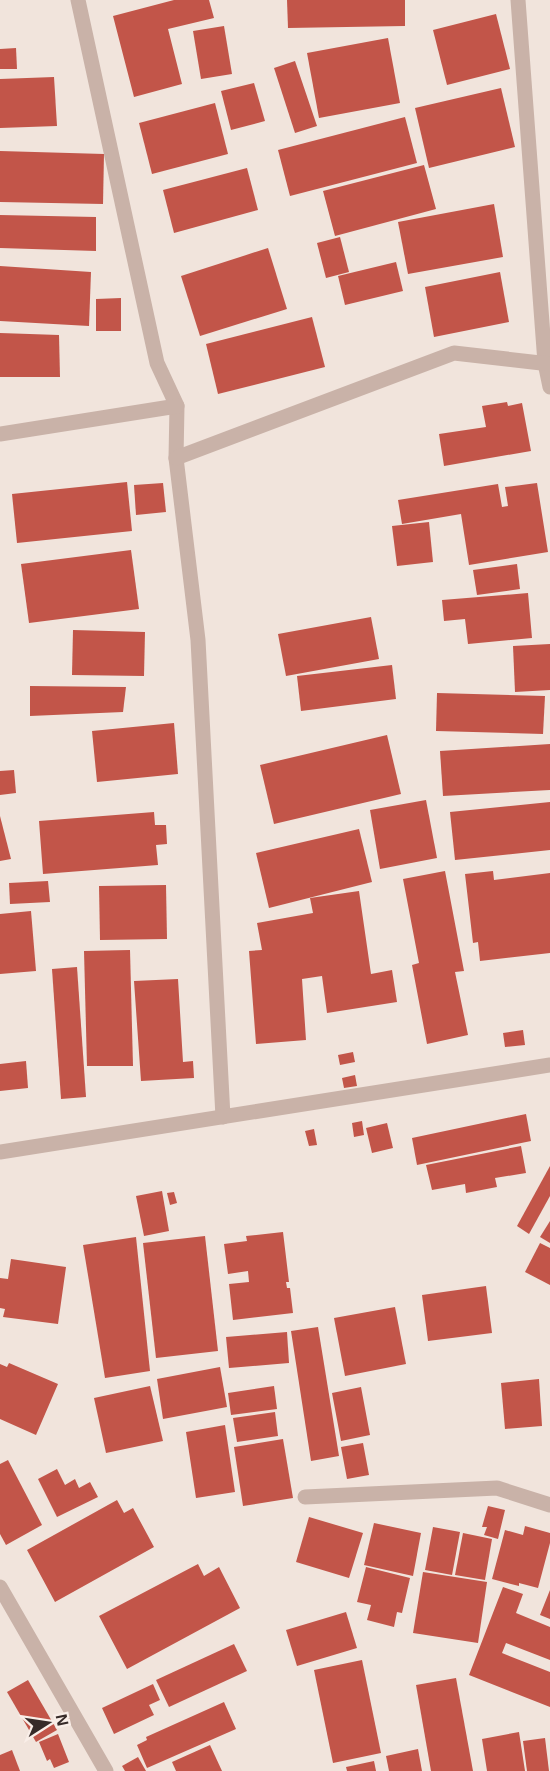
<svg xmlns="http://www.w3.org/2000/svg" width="550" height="1771" font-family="Helvetica,sans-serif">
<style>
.building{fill:#c25549}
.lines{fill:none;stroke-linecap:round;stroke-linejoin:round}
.minor{stroke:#c9b2a8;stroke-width:15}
</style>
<rect width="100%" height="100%" fill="#f1e4dc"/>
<!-- building -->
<g class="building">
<polygon points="174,0 209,0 214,18 168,29 182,84 134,97 113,16"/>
<polygon points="287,0 405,0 405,26 288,28"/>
<polygon points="496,14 510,69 447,85 433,30"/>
<polygon points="224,26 232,74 201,79 193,31"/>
<polygon points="388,38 400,103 319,118 307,53"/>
<polygon points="16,48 17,69 0,69 0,49"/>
<polygon points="295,61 317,126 295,133 274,68"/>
<polygon points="54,77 57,126 0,128 0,79"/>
<polygon points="254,83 265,121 231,130 221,91"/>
<polygon points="501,88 515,147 429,168 415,108"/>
<polygon points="215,103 228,154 152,174 139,123"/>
<polygon points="405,117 417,163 290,196 278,150"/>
<polygon points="0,151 104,154 103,204 0,202"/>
<polygon points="424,165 436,209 335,236 323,191"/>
<polygon points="247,168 258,210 174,233 163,190"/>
<polygon points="494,204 503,257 408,274 398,222"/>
<polygon points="0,215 96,217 96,251 0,248"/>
<polygon points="340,237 349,272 326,278 317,243"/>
<polygon points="268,248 287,309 200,336 181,276"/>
<polygon points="396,262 403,291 345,305 338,276"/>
<polygon points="0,266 91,272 89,326 0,321"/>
<polygon points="500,272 509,322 434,337 425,287"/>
<polygon points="121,298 121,331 96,331 96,299"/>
<polygon points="312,317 325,367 218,394 206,344"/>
<polygon points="0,333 59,335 60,377 0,377"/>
<polygon points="507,402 508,406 522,403 531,451 444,466 439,434 486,427 482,406"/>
<polygon points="127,482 132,531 17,543 12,494"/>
<polygon points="163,483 166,512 136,515 134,485"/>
<polygon points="537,483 548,552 469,565 461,514 402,524 398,500 498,484 502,507 508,506 505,487"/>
<polygon points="429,522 433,562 397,566 392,526"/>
<polygon points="131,550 139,609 29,623 21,564"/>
<polygon points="517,564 520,589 477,595 473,570"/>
<polygon points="528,593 532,638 468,644 465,619 444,621 442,600"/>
<polygon points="371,617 379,659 286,676 278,634"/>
<polygon points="73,630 145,632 144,676 72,675"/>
<polygon points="550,644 550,690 515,692 513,646"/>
<polygon points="392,665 396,699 301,711 297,676"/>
<polygon points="30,686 126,687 123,712 30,716"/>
<polygon points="437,693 545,696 543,734 436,731"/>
<polygon points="174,723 178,774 97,782 92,731"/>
<polygon points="387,735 401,794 274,824 260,765"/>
<polygon points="550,744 550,790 443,796 440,751"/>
<polygon points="14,770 16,793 0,795 0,771"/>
<polygon points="426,800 437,858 380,869 370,810"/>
<polygon points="550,802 550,850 455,860 450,812"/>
<polygon points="154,812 155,825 166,825 167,844 156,845 158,865 43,874 39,821"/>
<polygon points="0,816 11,859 0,861"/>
<polygon points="359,829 372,882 269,908 256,853"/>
<polygon points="445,871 464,971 455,972 468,1035 427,1044 412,965 419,963 403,879"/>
<polygon points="493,871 494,880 550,873 550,953 480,961 478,942 473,943 465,874"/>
<polygon points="48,881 50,902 10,904 9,883"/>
<polygon points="166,885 167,939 100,940 99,886"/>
<polygon points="359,891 371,974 392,970 397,1002 327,1013 322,976 302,979 306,1040 256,1044 249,951 262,950 257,923 313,913 310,898"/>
<polygon points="31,911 36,971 0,974 0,914"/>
<polygon points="130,950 133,1066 87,1066 84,951"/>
<polygon points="77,967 86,1097 61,1099 52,969"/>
<polygon points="178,979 183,1062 193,1061 194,1078 141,1081 134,981"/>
<polygon points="523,1030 525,1045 505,1047 503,1033"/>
<polygon points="353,1052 355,1062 340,1065 338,1055"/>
<polygon points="26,1061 28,1088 0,1091 0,1064"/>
<polygon points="355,1075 357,1086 344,1088 342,1078"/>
<polygon points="526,1114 531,1141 417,1165 412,1138"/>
<polygon points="362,1121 364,1135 354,1137 352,1123"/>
<polygon points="387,1123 393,1148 372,1153 366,1128"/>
<polygon points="314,1129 317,1145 309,1146 305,1131"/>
<polygon points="521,1146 526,1173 495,1178 497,1187 466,1193 465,1184 432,1190 426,1165"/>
<polygon points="550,1166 550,1196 529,1234 517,1226"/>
<polygon points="162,1191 169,1231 144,1236 136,1196"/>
<polygon points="174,1192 177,1203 170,1205 167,1193"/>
<polygon points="550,1221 550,1243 540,1237"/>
<polygon points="283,1232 289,1282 286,1282 287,1288 290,1288 293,1313 233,1320 229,1284 249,1282 248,1271 228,1274 224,1244 247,1241 246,1236"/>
<polygon points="205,1236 218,1351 156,1358 143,1243"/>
<polygon points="136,1237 150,1371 105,1378 83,1245"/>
<polygon points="540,1243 550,1248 550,1285 525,1272"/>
<polygon points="11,1259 66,1267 58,1324 3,1317 5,1309 0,1308 0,1278 8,1279"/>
<polygon points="486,1286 492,1333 428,1341 422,1295"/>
<polygon points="395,1307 406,1364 345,1376 334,1318"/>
<polygon points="318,1327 339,1456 311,1461 291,1331"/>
<polygon points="287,1332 289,1363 229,1368 226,1337"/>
<polygon points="9,1363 58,1384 36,1435 0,1419 0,1364 7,1367"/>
<polygon points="220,1367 227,1407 163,1419 157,1379"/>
<polygon points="539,1379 542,1426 505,1429 501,1383"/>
<polygon points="150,1386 163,1441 106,1453 94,1398"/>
<polygon points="274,1386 277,1409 231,1415 228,1393"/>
<polygon points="361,1387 370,1435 341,1441 332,1393"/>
<polygon points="275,1412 278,1436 237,1442 233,1418"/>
<polygon points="225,1425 235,1492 196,1498 186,1432"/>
<polygon points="283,1439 293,1498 243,1506 234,1447"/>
<polygon points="363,1443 369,1475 347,1479 341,1447"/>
<polygon points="8,1460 42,1525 6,1545 0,1534 0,1464"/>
<polygon points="57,1469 65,1485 75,1479 79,1488 90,1482 98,1497 57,1517 38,1479"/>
<polygon points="117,1500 124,1513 133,1508 154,1547 55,1602 27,1550"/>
<polygon points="488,1506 505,1510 498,1539 484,1535 487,1527 482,1527"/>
<polygon points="309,1517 363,1533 349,1578 296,1562"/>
<polygon points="374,1523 421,1533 413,1576 364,1565"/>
<polygon points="525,1526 550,1533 550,1543 538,1588 519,1583 519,1586 492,1579 505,1530 523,1535"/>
<polygon points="433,1527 460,1532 452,1575 425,1570"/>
<polygon points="463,1533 492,1539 485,1580 455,1575"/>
<polygon points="198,1564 204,1576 219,1567 240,1608 127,1669 99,1616"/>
<polygon points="366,1567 410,1578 402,1613 397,1612 394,1627 367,1620 371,1605 357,1602"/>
<polygon points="423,1572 487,1582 478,1643 413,1633"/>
<polygon points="503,1587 523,1594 516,1613 550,1627 550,1660 506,1643 502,1653 550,1672 550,1707 469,1675"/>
<polygon points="550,1590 550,1619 540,1615"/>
<polygon points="346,1612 357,1648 297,1666 286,1630"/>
<polygon points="234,1644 247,1671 169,1707 156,1680"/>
<polygon points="362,1660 381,1753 333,1763 314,1670"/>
<polygon points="456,1678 473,1771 431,1771 416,1685"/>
<polygon points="28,1680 57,1730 36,1742 7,1692"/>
<polygon points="153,1684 160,1700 149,1705 154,1715 114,1734 102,1708"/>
<polygon points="224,1702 236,1729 147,1768 137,1745 147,1740 146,1737"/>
<polygon points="519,1732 525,1771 487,1771 482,1739"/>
<polygon points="58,1734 69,1762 54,1768 50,1759 47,1761 39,1742"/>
<polygon points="545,1738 549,1771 527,1771 523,1741"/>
<polygon points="210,1745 222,1771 176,1771 172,1762"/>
<polygon points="418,1749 422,1771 389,1771 386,1756"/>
<polygon points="12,1750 20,1771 0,1771 0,1755"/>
<polygon points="138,1757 146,1771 125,1771 122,1766"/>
<polygon points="374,1761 376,1771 347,1771 346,1767"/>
</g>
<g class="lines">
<!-- minor -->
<g class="minor">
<polyline points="78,0 157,363 177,406 176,458 198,640 223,1117"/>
<polyline points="518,0 545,363 550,387"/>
<polyline points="0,434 177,406"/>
<polyline points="176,458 454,353 550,364"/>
<polyline points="0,1152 550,1065"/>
<polyline points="305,1497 497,1488 550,1505"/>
<polyline points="0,1587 106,1771"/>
</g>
</g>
<!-- north arrow -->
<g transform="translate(48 1723) rotate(78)" stroke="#f9eee8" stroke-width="4.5" paint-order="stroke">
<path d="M0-4.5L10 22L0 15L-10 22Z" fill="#362a28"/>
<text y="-9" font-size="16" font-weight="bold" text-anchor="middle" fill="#362a28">N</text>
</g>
</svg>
